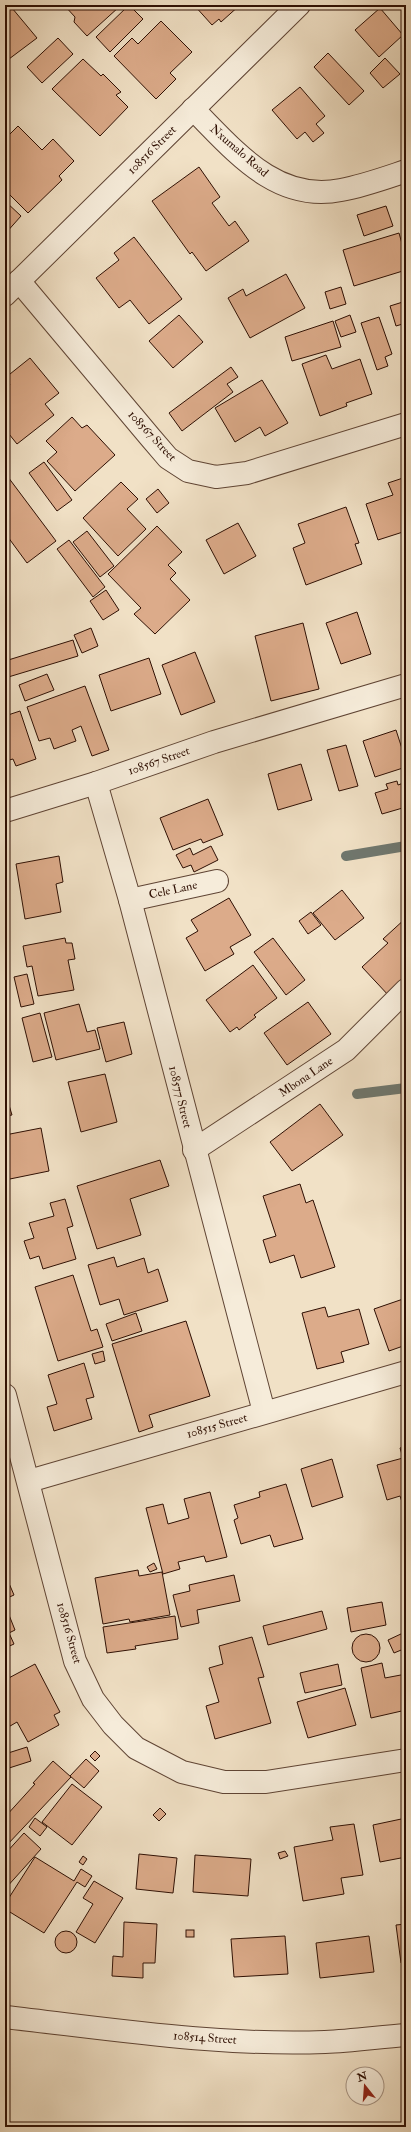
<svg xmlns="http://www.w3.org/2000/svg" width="411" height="2132" font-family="'IM FELL Double Pica',serif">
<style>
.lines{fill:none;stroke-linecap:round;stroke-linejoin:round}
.stream{stroke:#6f776e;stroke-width:10}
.building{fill:#dcab8a;stroke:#2e0f03}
.street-casing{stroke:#5f4434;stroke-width:24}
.street{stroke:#f6ecda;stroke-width:22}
.labels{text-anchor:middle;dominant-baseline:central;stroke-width:3.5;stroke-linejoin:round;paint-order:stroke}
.street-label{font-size:12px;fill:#2e0f03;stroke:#f6ecda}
</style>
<rect width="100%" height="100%" fill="#f1e1c6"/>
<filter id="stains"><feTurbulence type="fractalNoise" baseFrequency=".005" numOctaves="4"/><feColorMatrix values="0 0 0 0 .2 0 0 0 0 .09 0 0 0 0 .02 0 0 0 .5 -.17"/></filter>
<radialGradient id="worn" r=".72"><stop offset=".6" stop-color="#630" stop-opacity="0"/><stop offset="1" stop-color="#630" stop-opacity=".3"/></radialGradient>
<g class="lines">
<!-- stream -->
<g class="stream">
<polyline points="346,856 406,846"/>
<polyline points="357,1094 406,1088"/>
</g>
</g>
<!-- building -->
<g class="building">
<polygon points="64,5 117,5 119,7 87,36 74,22 75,17"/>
<polygon points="129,5 143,19 110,52 96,37"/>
<polygon points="194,5 240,5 221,22 219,19 212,25"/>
<polygon points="12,8 37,38 9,59 5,54 5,14"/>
<polygon points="380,8 403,35 379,57 355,30"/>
<polygon points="161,21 192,52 170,73 176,79 156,99 114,56 132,38 138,44"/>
<polygon points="58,38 73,54 42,83 27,67"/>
<polygon points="328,53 364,91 349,105 314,67"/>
<polygon points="385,58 400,74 383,88 370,73"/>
<polygon points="83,59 101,76 103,74 121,92 116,95 128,107 100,136 52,89"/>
<polygon points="300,87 325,116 316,124 324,133 313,142 305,132 297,139 272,110"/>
<polygon points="18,126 42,150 53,139 74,161 59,176 62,180 28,213 5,190 5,139"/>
<polygon points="199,167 220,197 212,203 229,226 235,221 249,241 206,271 192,252 190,254 152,201"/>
<polygon points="5,201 21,216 5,234"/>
<polygon points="386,206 393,226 364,236 357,215"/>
<polygon points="399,233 406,258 406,270 354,286 343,250"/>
<polygon points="134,237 182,299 149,324 130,300 119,308 96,278 119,260 114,253"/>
<polygon points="286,274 305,308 250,338 228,298 243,289 246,296"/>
<polygon points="341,287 346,304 330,309 325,292"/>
<polygon points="406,301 406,323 396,326 390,306"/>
<polygon points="179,315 203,342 173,368 149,341"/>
<polygon points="350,315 356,332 341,337 335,321"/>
<polygon points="379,317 392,354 385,357 388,366 377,370 361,323"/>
<polygon points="333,321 341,347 292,361 285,337"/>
<polygon points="326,355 332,369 360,359 372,394 346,403 347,406 320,416 302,364"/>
<polygon points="30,358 59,393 45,404 54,415 17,444 5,429 5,389 10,385 5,378"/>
<polygon points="231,367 238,377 227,384 233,392 182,431 169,413"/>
<polygon points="262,380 288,423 265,436 260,427 235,442 215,408"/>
<polygon points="72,417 82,428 87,425 115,455 75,491 47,461 57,452 46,441"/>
<polygon points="44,462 72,500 57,511 29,473"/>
<polygon points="5,473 56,541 27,563 5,533"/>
<polygon points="406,477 406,531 378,540 366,504 393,495 388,483"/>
<polygon points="121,482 138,499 127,509 146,529 118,556 83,518"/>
<polygon points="158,489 169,503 157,513 146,499"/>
<polygon points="346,507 359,543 355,544 362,564 306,585 293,548 305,543 298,524"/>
<polygon points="238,523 256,556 224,574 206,540"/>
<polygon points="157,526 182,552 168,565 176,573 170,579 190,600 155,634 134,614 141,608 108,574"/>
<polygon points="87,531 114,566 100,577 73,542"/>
<polygon points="69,540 105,587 93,597 57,549"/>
<polygon points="106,590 119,610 103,620 90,601"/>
<polygon points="357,612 371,654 341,664 326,623"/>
<polygon points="303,623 319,689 271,701 255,636"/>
<polygon points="91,628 98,646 82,653 74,635"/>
<polygon points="73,640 78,656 5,678 5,661"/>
<polygon points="195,652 215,702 181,715 162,665"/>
<polygon points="149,658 161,694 111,711 99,675"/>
<polygon points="47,674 54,690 25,701 19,685"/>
<polygon points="85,686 109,750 92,756 81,726 72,730 76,741 54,749 50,738 39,741 27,707"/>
<polygon points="20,711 36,759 16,766 13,759 5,761 5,716"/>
<polygon points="396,730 406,761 406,767 375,777 363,741"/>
<polygon points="346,745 358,786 339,791 327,750"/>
<polygon points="301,764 312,800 278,810 268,774"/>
<polygon points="397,781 398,785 406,782 406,807 382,814 375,793 388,789 386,784"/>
<polygon points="208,799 223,835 203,843 201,839 173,850 160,818"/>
<polygon points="211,846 218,860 194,872 191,865 183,868 176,855 190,848 193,855"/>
<polygon points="59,856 63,882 56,884 61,912 25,919 16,864"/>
<polygon points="342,890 364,918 335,940 313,913"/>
<polygon points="229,898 251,935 230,947 234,954 205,971 186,938 198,931 191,920"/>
<polygon points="311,912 321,925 308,934 299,921"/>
<polygon points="406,918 406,982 390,997 362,967 388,943 383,939"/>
<polygon points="65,938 66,943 72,943 75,959 68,960 74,990 38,996 32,966 27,967 23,946"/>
<polygon points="273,938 305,980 286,995 254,952"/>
<polygon points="253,965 277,998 254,1015 256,1017 239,1030 237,1027 230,1032 206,1000"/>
<polygon points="27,974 34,1004 21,1007 14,977"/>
<polygon points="308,1002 331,1034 287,1065 264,1033"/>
<polygon points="79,1004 87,1032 95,1030 100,1049 56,1060 44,1013"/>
<polygon points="40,1013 52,1057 33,1062 22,1018"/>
<polygon points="124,1022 132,1054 106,1062 97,1028"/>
<polygon points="105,1074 117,1122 81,1132 68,1082"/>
<polygon points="5,1092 12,1115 5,1116"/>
<polygon points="320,1104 343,1135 292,1171 270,1142"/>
<polygon points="41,1128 49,1171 5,1180 5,1135"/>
<polygon points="160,1160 169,1186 130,1199 141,1235 97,1249 77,1186"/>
<polygon points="300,1184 306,1203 313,1200 335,1267 301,1278 294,1255 270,1263 263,1240 276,1236 263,1196"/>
<polygon points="65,1199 73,1226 67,1228 76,1259 43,1269 39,1256 30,1259 24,1241 34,1238 29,1223 54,1216 50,1203"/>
<polygon points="114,1257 117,1267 144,1258 148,1273 158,1269 168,1301 124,1315 119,1299 100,1305 88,1265"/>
<polygon points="73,1275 91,1331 97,1329 103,1347 58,1361 35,1287"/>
<polygon points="406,1298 406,1345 389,1351 374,1309"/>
<polygon points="325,1307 328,1317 359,1309 369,1344 341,1352 344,1362 317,1369 302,1313"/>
<polygon points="136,1313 142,1331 112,1341 106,1324"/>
<polygon points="186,1321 210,1396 149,1415 153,1427 139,1432 112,1344"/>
<polygon points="103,1351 105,1361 95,1364 92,1354"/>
<polygon points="84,1363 94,1397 86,1399 92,1419 54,1431 47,1407 57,1404 48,1375"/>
<polygon points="406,1446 406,1507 404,1508 400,1496 387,1500 377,1465 403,1458 400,1448"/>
<polygon points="332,1459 343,1497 312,1507 301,1469"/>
<polygon points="286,1484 303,1539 274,1547 270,1535 241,1544 234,1520 238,1518 234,1505 260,1497 259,1492"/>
<polygon points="210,1492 227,1557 206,1562 204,1556 178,1562 180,1569 163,1574 146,1508 163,1504 168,1524 189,1518 184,1499"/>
<polygon points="154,1563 157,1569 150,1572 147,1567"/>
<polygon points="138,1570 139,1576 162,1572 170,1615 130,1622 129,1619 103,1624 95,1578"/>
<polygon points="5,1574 14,1595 5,1599"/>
<polygon points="234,1575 240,1601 197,1610 199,1623 181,1627 173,1595 190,1591 189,1585"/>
<polygon points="382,1602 386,1625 351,1632 347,1608"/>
<polygon points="5,1605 15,1630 9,1633 14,1644 5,1648"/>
<polygon points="322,1611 327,1629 268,1645 263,1626"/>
<polygon points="175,1616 178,1639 135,1646 136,1649 107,1653 103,1627"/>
<polygon points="403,1633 406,1639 406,1648 394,1653 388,1640"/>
<circle cx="366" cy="1648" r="14"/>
<polygon points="252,1637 264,1677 258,1678 271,1723 215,1739 206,1706 219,1702 209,1668 223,1664 219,1646"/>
<polygon points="382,1663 385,1678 406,1674 406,1710 371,1718 361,1668"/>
<polygon points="35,1664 60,1712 54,1715 59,1725 28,1742 17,1722 5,1729 5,1680"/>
<polygon points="338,1664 342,1685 305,1693 300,1673"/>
<polygon points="345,1688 356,1725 308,1738 297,1702"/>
<polygon points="27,1747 31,1761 6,1769 5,1754"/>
<polygon points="95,1751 100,1756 95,1761 90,1756"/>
<polygon points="86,1759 99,1771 84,1788 70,1776"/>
<polygon points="53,1761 71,1777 7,1845 5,1843 5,1817 35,1784 33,1783"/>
<polygon points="72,1784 102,1807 72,1845 42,1822"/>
<polygon points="160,1808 166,1814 159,1821 153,1815"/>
<polygon points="35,1818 47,1827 40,1836 29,1827"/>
<polygon points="406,1818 406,1857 380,1862 373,1825"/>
<polygon points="354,1824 363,1875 341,1878 344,1894 303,1901 294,1847 333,1840 330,1827"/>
<polygon points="24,1833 41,1849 5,1889 5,1854"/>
<polygon points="285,1851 288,1856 280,1859 278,1853"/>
<polygon points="139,1854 177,1858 173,1893 136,1889"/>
<polygon points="195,1855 251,1859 248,1896 193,1892"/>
<polygon points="83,1856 87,1859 83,1865 79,1862"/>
<polygon points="35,1857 74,1881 81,1869 92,1876 85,1887 77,1882 44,1933 5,1909 5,1904"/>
<polygon points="94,1881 123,1898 95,1943 76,1932 93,1904 83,1898"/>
<polygon points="124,1922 157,1924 155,1963 143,1963 143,1978 112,1976 113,1956 123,1957"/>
<polygon points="406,1924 406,1962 401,1963 396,1925"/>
<rect x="186" y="1930" width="8" height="7"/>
<circle cx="66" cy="1942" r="11"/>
<polygon points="285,1936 288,1974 234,1977 231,1939"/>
<polygon points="369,1936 374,1972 320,1978 316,1943"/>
</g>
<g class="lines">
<defs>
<g id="street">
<path d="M 193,109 C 235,151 276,203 341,190 C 363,186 385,178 406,171"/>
<polyline points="19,281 150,437 168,458 188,471 216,477 247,473 406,424"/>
<polyline points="5,295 299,5"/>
<polyline points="96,783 130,900 264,1412"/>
<polyline points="5,811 96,783 214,742 406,685"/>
<polyline points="130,900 217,881"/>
<polyline points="194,1150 346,1050 406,990"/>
<polyline points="5,1395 75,1661 93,1699 113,1725 136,1748 182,1772 224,1782 266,1782 406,1760"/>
<polyline points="29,1481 406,1372"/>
<path d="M 5,2017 C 111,2029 218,2046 325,2042 C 352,2041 379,2037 406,2035"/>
</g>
</defs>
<!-- street casing -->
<use href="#street" class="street-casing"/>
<!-- street -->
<use href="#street" class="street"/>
</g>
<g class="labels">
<!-- street labels -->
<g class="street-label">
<text transform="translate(152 150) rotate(-45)">108516 Street</text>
<text transform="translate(239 151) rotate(41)">Nxumalo Road</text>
<text transform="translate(152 436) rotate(47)">108567 Street</text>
<text transform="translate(159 761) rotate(-19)">108567 Street</text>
<text transform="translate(173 890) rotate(-12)">Cele Lane</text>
<text transform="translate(306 1077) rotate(-34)">Mbona Lane</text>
<text transform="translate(180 1097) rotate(76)">108577 Street</text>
<text transform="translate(217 1426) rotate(-16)">108515 Street</text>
<text transform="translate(69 1633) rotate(74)">108516 Street</text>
<text transform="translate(205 2038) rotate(4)">108514 Street</text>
</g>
</g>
<!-- margin -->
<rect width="411" height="2132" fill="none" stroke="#f1e1c6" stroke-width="20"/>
<rect x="6" y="6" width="399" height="2120" fill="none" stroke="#2e0f03" stroke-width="2"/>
<rect x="10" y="10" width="391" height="2112" fill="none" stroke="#2e0f03"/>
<!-- north arrow -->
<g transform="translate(365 2086) rotate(343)"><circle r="19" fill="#f6ecda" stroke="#a69484"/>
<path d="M0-3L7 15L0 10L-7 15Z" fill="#8f2418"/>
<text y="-6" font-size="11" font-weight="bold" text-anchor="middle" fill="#2e0f03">N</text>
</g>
<rect width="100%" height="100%" filter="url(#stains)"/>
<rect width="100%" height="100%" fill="url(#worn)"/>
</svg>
